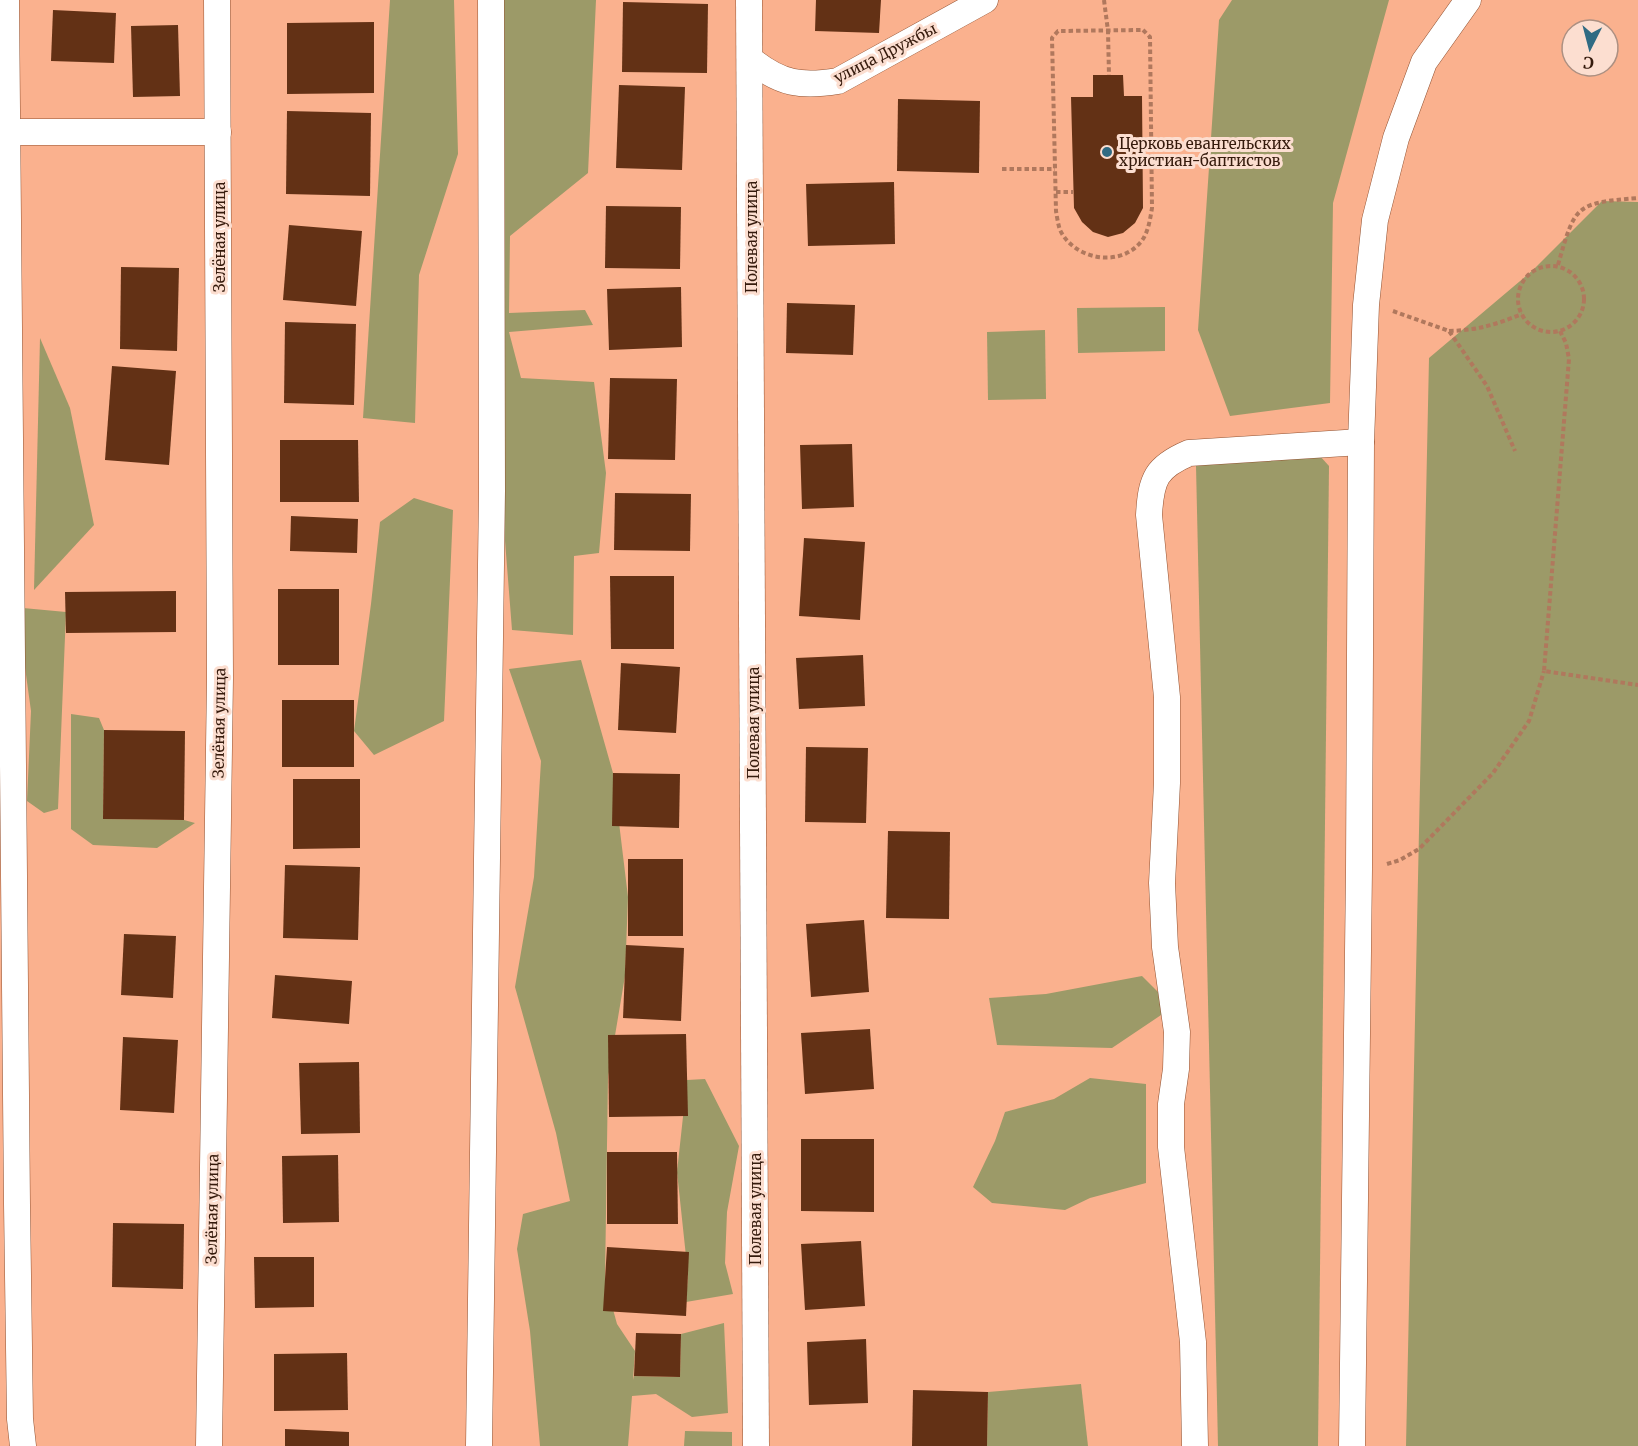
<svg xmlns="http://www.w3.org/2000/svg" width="1638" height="1446" font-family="Merriweather,serif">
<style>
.green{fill:#9c9a68}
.building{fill:#633115}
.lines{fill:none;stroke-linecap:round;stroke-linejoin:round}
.street-casing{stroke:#925231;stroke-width:27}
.path{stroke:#b0785d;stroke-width:4;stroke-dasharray:4.5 3;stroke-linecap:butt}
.street{stroke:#fff;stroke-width:26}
.poi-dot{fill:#306b83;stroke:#fcded0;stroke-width:2}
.labels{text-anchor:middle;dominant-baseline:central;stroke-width:6;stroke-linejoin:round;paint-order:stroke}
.street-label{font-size:15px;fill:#351a0c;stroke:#fcded0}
.poi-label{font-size:15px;fill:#351a0c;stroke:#fcded0;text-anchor:start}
</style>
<rect width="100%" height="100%" fill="#fab18e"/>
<!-- green -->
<g class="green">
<polygon points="390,0 454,0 458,154 419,275 415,423 363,418"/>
<polygon points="495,0 596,0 588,173 510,236 509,313 585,310 593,325 509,332 521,378 594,382 606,473 599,553 574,556 573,635 512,630 504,528"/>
<polygon points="1232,0 1389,0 1333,203 1330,403 1230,416 1198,330 1219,20"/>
<polygon points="1602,201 1638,202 1638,1446 1406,1446 1429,358 1533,270"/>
<polygon points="1165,307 1165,351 1078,353 1077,308"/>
<polygon points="1045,330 1046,399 988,400 987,332"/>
<polygon points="40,338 70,408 94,525 34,590"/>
<polygon points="1242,441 1310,445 1329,466 1318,1446 1218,1446 1196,466"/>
<polygon points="414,498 453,510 444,721 374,755 354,731 371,604 380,522"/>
<polygon points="23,608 66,612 58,809 44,813 27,801 31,711 23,653"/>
<polygon points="581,660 613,773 628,897 625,976 608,1077 605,1280 617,1324 635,1351 633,1380 634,1376 680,1377 681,1334 724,1323 728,1413 692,1417 656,1394 632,1396 628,1446 540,1446 530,1331 517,1249 523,1214 570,1201 556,1133 515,987 534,877 541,761 509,669"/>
<polygon points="71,714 99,718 104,730 103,819 184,820 195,823 157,848 93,845 71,829"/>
<polygon points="1142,976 1173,1007 1112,1048 997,1045 989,998 1046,994"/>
<polygon points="1090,1078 1146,1084 1146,1183 1090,1198 1065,1210 992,1203 973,1187 995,1141 1005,1112 1054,1099"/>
<polygon points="705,1079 739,1146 727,1212 725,1263 733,1294 686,1302 688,1275 677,1172 687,1080"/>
<polygon points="1081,1384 1088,1446 987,1446 988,1392"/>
<polygon points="685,1431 732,1432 732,1446 684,1446"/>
</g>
<!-- building -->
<g class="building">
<polygon points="816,0 881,0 879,33 815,31"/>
<polygon points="623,2 708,4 707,73 622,72"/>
<polygon points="53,10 116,13 114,63 51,61"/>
<polygon points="374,22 374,93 287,94 287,23"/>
<polygon points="178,25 180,96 133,97 131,26"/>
<polygon points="1093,75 1123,75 1124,96 1142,96 1143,208 1135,223 1123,233 1108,237 1093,232 1082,222 1074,208 1071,97 1093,97"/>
<polygon points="619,85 685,87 682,170 616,168"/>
<polygon points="898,99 980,101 979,173 897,171"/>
<polygon points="287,111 371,113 370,196 286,194"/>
<polygon points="894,182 895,244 808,246 806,184"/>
<polygon points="606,206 681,207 680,269 605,268"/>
<polygon points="289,225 362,231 356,306 283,300"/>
<polygon points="121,267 179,268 177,351 120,349"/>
<polygon points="681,287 682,347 609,350 607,289"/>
<polygon points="787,303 855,305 853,355 786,353"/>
<polygon points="285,322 356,324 354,405 284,403"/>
<polygon points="112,366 176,371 169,465 105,460"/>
<polygon points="610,378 677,379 675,460 608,459"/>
<polygon points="280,440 358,440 359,502 280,502"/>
<polygon points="852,444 854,507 802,509 800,445"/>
<polygon points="615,493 691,494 690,551 614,550"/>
<polygon points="291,516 358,519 357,553 290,551"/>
<polygon points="804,538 865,542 860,620 799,616"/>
<polygon points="610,576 674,576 674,649 611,649"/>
<rect x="278" y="589" width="61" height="76"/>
<polygon points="176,591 176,632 66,633 65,592"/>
<polygon points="863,655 865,706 799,709 796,658"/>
<polygon points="621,663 680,667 676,733 618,730"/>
<rect x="282" y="700" width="72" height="67"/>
<polygon points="104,730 185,731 184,820 103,819"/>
<polygon points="806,747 868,748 866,823 805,822"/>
<polygon points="613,773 680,774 679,828 612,826"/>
<polygon points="293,779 360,779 360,848 293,849"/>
<polygon points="888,831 950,832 949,919 886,918"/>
<rect x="628" y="859" width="55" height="77"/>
<polygon points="285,865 360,867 358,940 283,938"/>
<polygon points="864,920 869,992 811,997 806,924"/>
<polygon points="124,934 176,936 173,998 121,995"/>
<polygon points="626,945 684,948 681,1021 623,1018"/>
<polygon points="275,975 352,981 349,1024 272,1018"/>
<polygon points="870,1029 874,1089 805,1094 801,1033"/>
<polygon points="686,1034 688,1116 609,1117 608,1035"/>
<polygon points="123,1037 178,1040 174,1113 120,1110"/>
<polygon points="359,1062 360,1133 301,1134 299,1063"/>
<polygon points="801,1139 874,1139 874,1212 801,1211"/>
<polygon points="607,1152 677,1152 678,1224 607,1224"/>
<polygon points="338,1155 339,1222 283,1223 282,1156"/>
<polygon points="113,1223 184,1224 183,1289 112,1287"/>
<polygon points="861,1241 865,1306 805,1310 801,1244"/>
<polygon points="607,1247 689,1252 686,1316 603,1311"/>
<polygon points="254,1257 314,1257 314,1307 255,1308"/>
<polygon points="636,1333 681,1334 680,1377 634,1376"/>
<polygon points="866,1339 868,1403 809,1405 807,1342"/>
<polygon points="347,1353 348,1410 274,1411 274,1354"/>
<polygon points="913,1390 988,1392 987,1446 912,1446"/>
<polygon points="285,1429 349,1432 349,1446 285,1446"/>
</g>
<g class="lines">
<defs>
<g id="street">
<polyline points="6,0 17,1204 20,1419 23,1446"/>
<polyline points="749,0 756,1446"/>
<path d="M 751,60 C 781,84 801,87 838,81 L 985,0"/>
<polyline points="8,132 218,132"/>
<polyline points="209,1446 220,678 217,0"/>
<polyline points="479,1446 492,491 491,0"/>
<path d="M 1195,1446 L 1193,1342 L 1171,1147 L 1171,1104 L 1176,1069 L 1177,1032 L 1165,947 L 1162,883 L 1167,783 L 1167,697 L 1149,515 C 1151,479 1156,467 1189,453 L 1361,442"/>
<polyline points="1352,1446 1359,869 1361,442 1366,305 1375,220 1396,138 1424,62 1468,0"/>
</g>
</defs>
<!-- street casing -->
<use href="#street" class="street-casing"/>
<!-- path -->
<g class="path">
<polyline points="1104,0 1108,31 1109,75"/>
<path d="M 1143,30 L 1150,37 L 1152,208 C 1150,220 1148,234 1140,243 C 1118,268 1074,259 1060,230 C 1058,224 1057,217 1056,211 L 1052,38 L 1058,31 Z"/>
<polyline points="1002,169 1055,169"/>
<polyline points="1056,192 1073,192"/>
<path d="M 1558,265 C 1575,205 1575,203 1638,198"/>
<circle cx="1551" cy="299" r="33"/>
<polyline points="1393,311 1449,331 1487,386 1515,451"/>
<path d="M 1449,331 C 1479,330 1494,325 1522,314"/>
<polyline points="1560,331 1566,343 1569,359 1544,671 1638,685"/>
<polyline points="1387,864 1400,860 1419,849 1493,773 1529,721 1544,671"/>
</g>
<!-- street -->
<use href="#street" class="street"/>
</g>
<!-- markers -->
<circle class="poi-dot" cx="1107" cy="152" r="6"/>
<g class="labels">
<!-- street labels -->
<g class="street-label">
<text transform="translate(885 53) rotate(-27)">улица Дружбы</text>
<text transform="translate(219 237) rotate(-90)">Зелёная улица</text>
<text transform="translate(751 237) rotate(-90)">Полевая улица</text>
<text transform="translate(219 723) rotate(-89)">Зелёная улица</text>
<text transform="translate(753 723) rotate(-90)">Полевая улица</text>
<text transform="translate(212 1209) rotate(-89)">Зелёная улица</text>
<text transform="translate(755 1209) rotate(-90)">Полевая улица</text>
</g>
<!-- poi labels -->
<g class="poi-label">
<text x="1119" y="143">Церковь евангельских<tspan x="1119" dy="17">христиан-баптистов</tspan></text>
</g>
</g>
<!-- north arrow -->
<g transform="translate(1590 48) rotate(186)"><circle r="28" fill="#fcded0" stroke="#ac9082" stroke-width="1.5"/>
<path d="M0-4.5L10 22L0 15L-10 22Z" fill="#306b83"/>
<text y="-9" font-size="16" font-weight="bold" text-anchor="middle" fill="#351a0c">С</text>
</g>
</svg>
